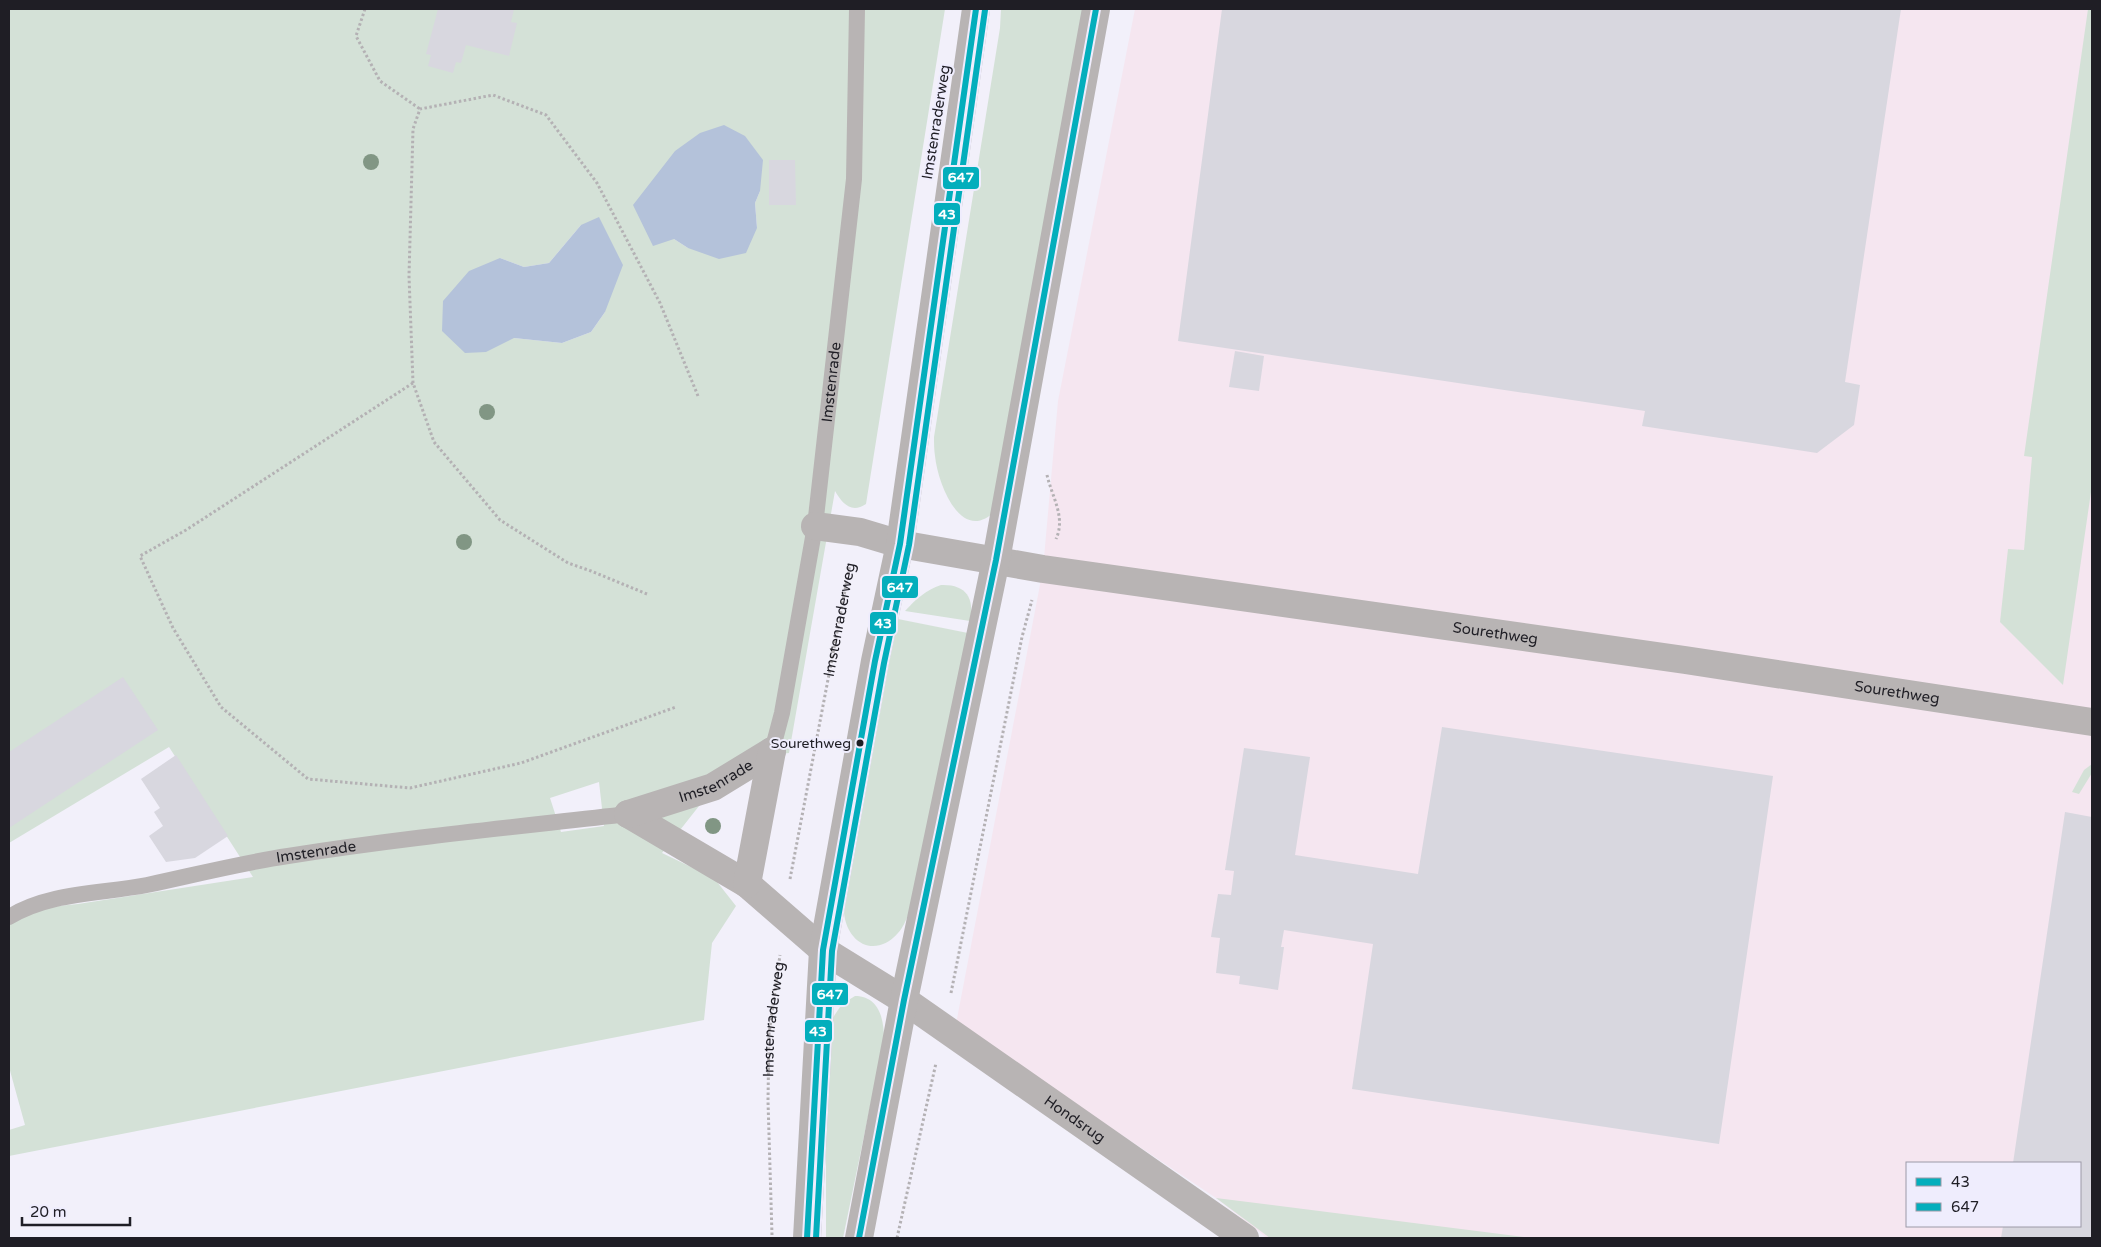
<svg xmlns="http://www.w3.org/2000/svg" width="2101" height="1247" font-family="'Varela Round',sans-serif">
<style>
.industrial{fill:#f5e6f0;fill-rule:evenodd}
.green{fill:#d4e1d7;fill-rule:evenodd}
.water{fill:#b4c2da}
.building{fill:#d8d7df}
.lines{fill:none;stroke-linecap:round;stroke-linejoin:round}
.path{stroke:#b4b1b4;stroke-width:3;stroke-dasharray:2.5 2.5;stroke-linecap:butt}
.service{stroke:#b8b4b4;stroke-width:16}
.minor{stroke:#b8b4b4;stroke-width:28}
.tertiary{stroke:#b8b4b4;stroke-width:28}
.bus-1-casing{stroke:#efedfd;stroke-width:10}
.bus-2-casing{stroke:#efedfd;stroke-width:10}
.bus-1{stroke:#03aebc;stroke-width:6}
.bus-2{stroke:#03aebc;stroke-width:6}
.tree{fill:#819684}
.bus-dot{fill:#1f1e25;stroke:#efedfd;stroke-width:2}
.labels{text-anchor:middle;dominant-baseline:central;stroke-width:4;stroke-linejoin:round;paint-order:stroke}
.bus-label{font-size:14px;fill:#1f1e25;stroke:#efedfd;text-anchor:end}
.street-label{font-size:15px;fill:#1f1e25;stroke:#efedfd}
.line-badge{stroke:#efedfd;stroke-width:2}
.badge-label{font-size:14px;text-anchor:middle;font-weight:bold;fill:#fff}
</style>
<rect width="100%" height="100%" fill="#f2f0fa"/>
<!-- industrial -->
<path class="industrial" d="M 1135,9 L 2092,9 L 2092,1238 L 1267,1238 L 1216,1198 L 956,1024 L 1043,569 L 1058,401 ZM 1907,1163 L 2080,1163 L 2080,1226 L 1907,1226 Z"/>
<!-- green -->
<g class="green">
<path d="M 9,9 L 945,9 L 866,504 C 851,514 842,503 835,491 L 789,753 L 736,759 L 662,853 L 714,878 L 736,906 L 712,943 L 704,1020 L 9,1156 L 9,1130 L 25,1125 L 9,1067 L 9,916 L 18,910 L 78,904 L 253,877 L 169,747 L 9,843 ZM 760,191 L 755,203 L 757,228 L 688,248 L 674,239 ZM 581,225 L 605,312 L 591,332 L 562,343 L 514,338 L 500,258 L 524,267 L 549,263 ZM 599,782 L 604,826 L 561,832 L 550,798 Z"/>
<path d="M 1001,9 L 1083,9 L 996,510 C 962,546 938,485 935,456 C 934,450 934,443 934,437 L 1000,28 Z"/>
<polygon points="2088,9 2092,9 2092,485 2063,685 2000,622 2008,549 2024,550 2032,457 2024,456"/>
<path d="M 941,585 C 965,584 975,597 970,621 L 905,611 C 916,599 926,590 941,585 Z"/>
<path d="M 898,619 L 968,633 L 909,913 C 906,920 903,928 898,933 C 875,959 847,943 844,913 L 888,637 Z"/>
<polygon points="2092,764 2092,773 2079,794 2072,792 2084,770"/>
<path d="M 855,996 C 879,996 884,1019 884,1039 L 843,1238 L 826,1238 L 826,1087 L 832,1019 L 842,1004 Z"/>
<polygon points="1216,1198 1531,1238 1270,1238"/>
</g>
<!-- water -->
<g class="water">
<polygon points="724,125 745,136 763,160 760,191 755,203 757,228 746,253 719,259 688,248 674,239 653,246 633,205 675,151 700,133"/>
<polygon points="599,217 623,265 605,312 591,332 562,343 514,338 486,352 465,353 442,331 443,301 469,271 500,258 524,267 549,263 581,225"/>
</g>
<!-- building -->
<g class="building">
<polygon points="438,9 514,9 511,22 517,23 509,56 466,45 461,63 456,62 453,73 428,66 431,55 426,54"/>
<polygon points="1222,9 1901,9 1845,382 1860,385 1854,425 1817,453 1642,426 1645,411 1178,341"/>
<polygon points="769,160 795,160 796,205 769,205"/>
<polygon points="1235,351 1264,356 1259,391 1229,387"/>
<polygon points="123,677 158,730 9,828 9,752"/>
<polygon points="1442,727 1773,776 1719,1144 1352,1089 1373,944 1284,930 1281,947 1284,947 1278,990 1239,984 1240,976 1216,973 1220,938 1211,937 1218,894 1231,895 1234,871 1225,870 1244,748 1310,757 1295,855 1418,874"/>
<polygon points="176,755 228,836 195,858 166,862 149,836 163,826 154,812 160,808 141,779"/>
<polygon points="2065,812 2092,817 2092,1238 2001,1238 2003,1226 2080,1226 2080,1163 2013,1163"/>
</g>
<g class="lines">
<!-- path -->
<g class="path">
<polyline points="365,9 356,36 380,81 420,109"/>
<polyline points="413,383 186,530 140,556 173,628 221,707 308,779 410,788 521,763 676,707"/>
<path d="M 1047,475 C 1052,497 1066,517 1056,539"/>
<polyline points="647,594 591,571 568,563 500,520 434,442 413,383 409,276 413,129 420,109 493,95 546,115 597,183 660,303 698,396"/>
<path id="s1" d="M 790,879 L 850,564"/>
<polyline points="951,993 1022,637 1032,600"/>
<path id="s2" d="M 772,1235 L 768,1101 L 769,1034 L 780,955"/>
<polyline points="897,1238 936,1063"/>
</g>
<!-- service -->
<g class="service">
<path id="s3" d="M 772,751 L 782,713 L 815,526 L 854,179 L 857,9"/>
<path id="s4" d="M 9,917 C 50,892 101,894 147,885 C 194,875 241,863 288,856 C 401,838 515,827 628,814"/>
</g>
<!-- minor -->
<g class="minor">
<polyline points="815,526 860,532 900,544"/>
<path id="s5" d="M 628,814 L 747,884 L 823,950 L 904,1000 L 1245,1238"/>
<path id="s6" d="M 628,814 L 713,787 L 772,751"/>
<polyline points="747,884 772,751"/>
</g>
<!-- tertiary -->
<g class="tertiary">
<path id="s7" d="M 900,544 L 1043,569 L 1685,660 L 2092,722"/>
<polyline points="807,1238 823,950 875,661 900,544 976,9"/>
<polyline points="859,1238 904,1000 996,560 1096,9"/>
</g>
<defs>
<g id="bus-1">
<polyline points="807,1238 823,950 875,661 900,544 976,9"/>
<polyline points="859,1238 904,1000 996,560 1096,9"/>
</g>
<polyline id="bus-2" points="816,1238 832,951 884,663 909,545 985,10"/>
</defs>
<!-- bus-1 casing -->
<use href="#bus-1" class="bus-1-casing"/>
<!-- bus-2 casing -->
<use href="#bus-2" class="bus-2-casing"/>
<!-- bus-1 -->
<use href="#bus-1" class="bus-1"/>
<!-- bus-2 -->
<use href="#bus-2" class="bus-2"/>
</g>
<!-- trees -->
<g class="tree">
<circle cx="371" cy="162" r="8"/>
<circle cx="487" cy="412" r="8"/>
<circle cx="464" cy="542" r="8"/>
<circle cx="713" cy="826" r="8"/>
</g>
<!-- markers -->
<circle class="bus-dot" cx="860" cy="743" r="4.5"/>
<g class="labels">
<!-- bus labels -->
<g class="bus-label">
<text x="851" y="743">Sourethweg</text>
</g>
<!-- street labels -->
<g class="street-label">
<text transform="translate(936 122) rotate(-81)">Imstenraderweg</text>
<text stroke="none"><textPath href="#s3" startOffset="374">Imstenrade</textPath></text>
<text stroke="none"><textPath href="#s1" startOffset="264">Imstenraderweg</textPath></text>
<text stroke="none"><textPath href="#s7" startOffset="602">Sourethweg</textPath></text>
<text stroke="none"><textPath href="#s7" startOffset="1008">Sourethweg</textPath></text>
<text stroke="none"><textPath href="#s6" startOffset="94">Imstenrade</textPath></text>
<text stroke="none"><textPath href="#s4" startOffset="315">Imstenrade</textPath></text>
<text stroke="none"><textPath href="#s2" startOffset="216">Imstenraderweg</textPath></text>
<text stroke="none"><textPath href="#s5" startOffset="542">Hondsrug</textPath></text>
</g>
</g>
<g class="line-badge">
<rect x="942" y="166" width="38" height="24" rx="5" fill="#03aebc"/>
<rect x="933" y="202" width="28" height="24" rx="5" fill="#03aebc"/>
<rect x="881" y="575" width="38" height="24" rx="5" fill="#03aebc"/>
<rect x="869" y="611" width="28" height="24" rx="5" fill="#03aebc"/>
<rect x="811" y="982" width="38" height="24" rx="5" fill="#03aebc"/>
<rect x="804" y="1019" width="29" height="24" rx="5" fill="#03aebc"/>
</g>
<g class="badge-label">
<text x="961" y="182">647</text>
<text x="947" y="219">43</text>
<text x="900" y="592">647</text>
<text x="883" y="628">43</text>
<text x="830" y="999">647</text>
<text x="818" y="1036">43</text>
</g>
<!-- border -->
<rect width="2101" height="1247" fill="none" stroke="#1f1e25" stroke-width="20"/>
<!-- legend -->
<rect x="1906" y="1162" width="175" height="65" fill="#efedfd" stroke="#9c9aa7"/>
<rect x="1916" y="1178" width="25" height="8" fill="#03aebc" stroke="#9c9aa7"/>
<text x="1951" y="1187" font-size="15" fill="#1f1e25">43</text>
<rect x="1916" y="1203" width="25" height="8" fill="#03aebc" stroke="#9c9aa7"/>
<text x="1951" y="1212" font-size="15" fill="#1f1e25">647</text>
<!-- scale -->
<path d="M22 1217v8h108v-8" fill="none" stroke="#1f1e25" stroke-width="2.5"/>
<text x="30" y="1217" font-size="15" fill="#1f1e25" stroke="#efedfd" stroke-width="4" paint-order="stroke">20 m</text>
</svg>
